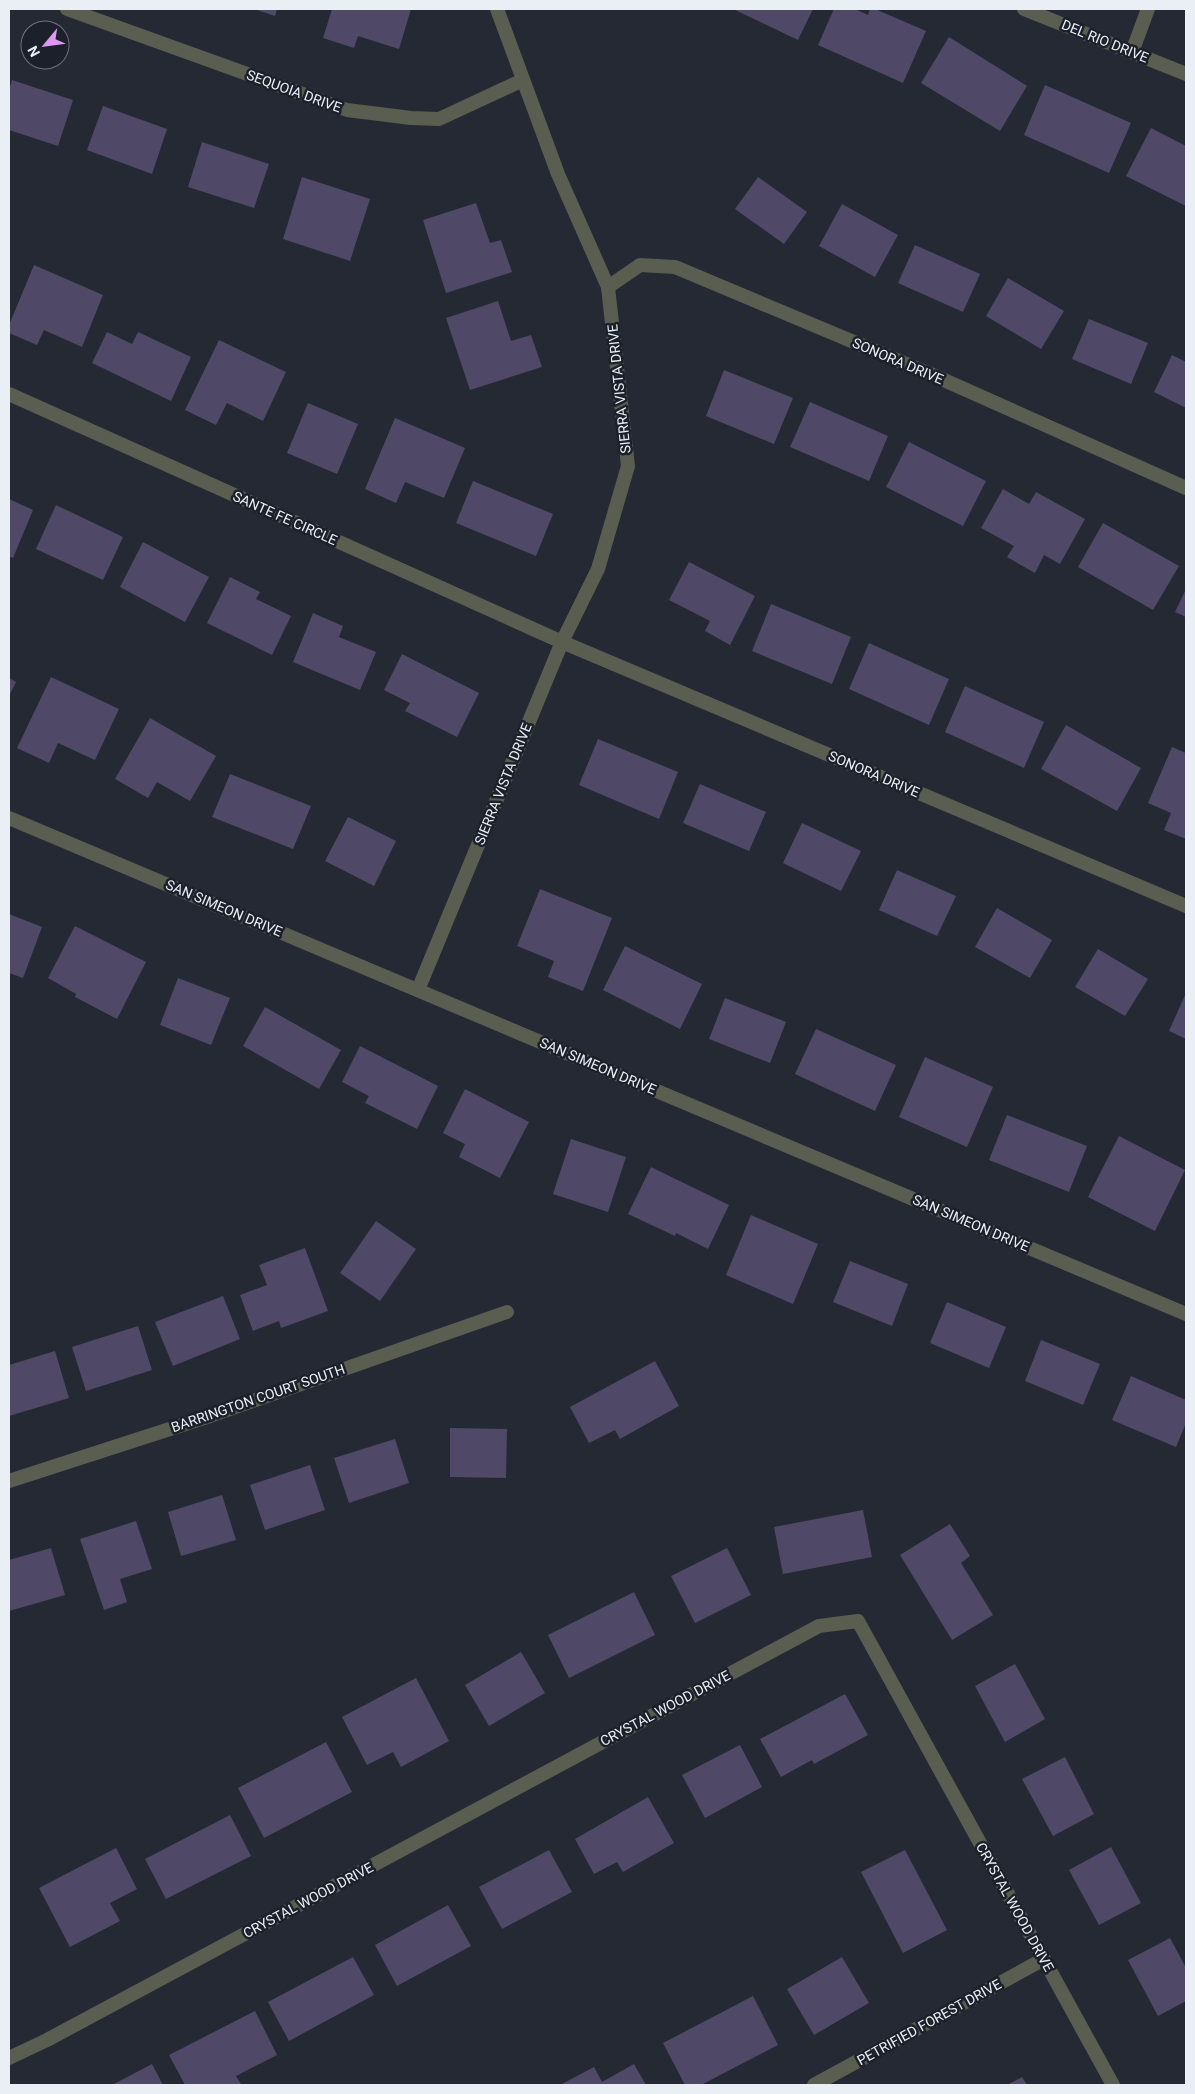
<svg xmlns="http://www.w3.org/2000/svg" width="1195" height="2094" font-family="Roboto,sans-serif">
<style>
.building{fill:#504867}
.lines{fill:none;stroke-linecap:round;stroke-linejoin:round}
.minor{stroke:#595e50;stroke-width:14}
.labels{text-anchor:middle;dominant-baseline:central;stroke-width:5;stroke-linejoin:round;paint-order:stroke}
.street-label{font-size:14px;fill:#eaeef5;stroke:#1b202a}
</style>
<rect width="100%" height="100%" fill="#242934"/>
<!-- building -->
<g class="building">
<polygon points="254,9 277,9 275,16"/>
<polygon points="332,9 411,9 399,49 358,36 354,48 323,38"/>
<polygon points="733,9 813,9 798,40"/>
<polygon points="834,9 855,9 868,15 870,9 875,9 926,31 903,83 818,45"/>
<polygon points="949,37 1027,86 1000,131 921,83"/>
<polygon points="12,80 73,100 58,146 9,130 9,90"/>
<polygon points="1045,85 1131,123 1109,173 1024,135"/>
<polygon points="103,106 167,129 152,174 87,150"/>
<polygon points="1151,128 1186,146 1186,206 1126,176"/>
<polygon points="202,142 269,164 254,208 188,187"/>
<polygon points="302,177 370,199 350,261 283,239"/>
<polygon points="758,177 807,212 784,244 735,209"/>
<polygon points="476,203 490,243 501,240 512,272 446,293 423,220"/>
<polygon points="842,204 898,235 875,277 819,246"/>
<polygon points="915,245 980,274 963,312 898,283"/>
<polygon points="34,265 103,295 82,347 44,330 37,345 9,333 9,325"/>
<polygon points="1008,278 1064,311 1041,349 986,316"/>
<polygon points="498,301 511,341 531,335 542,367 470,390 446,318"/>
<polygon points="1089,319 1148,343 1131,384 1072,359"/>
<polygon points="107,332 132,344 138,332 191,357 171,401 92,363"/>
<polygon points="219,340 286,372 263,421 227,403 216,425 185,410"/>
<polygon points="1172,355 1186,362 1186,408 1154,392"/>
<polygon points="724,370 793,398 774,444 706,416"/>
<polygon points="810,402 888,436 869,481 790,447"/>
<polygon points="308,403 358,424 337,474 287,453"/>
<polygon points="395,418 465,448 444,498 405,482 396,503 365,489"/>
<polygon points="909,442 986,481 963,526 886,487"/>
<polygon points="473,481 553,514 536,556 456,523"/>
<polygon points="1003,489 1029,504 1036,492 1085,519 1060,564 1044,555 1035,573 1007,557 1014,546 981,528"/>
<polygon points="9,499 33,510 13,558 9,556"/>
<polygon points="56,505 123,537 103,580 36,549"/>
<polygon points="1103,523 1179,566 1153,610 1078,567"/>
<polygon points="143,542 209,577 185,622 120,587"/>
<polygon points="689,562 755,596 730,645 705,631 710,621 669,600"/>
<polygon points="230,577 260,592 256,599 291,616 272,655 207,623"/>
<polygon points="1186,589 1186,617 1175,612"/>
<polygon points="771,604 851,637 832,684 752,651"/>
<polygon points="313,613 343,626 339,637 376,652 360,690 293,662"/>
<polygon points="869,643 949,679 929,725 849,689"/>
<polygon points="402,654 479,693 457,737 405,711 410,703 384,690"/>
<polygon points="51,677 119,709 95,760 58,743 49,763 17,748"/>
<polygon points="9,678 16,682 9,696"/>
<polygon points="965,686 1044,722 1024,768 945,732"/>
<polygon points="150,718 216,756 190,801 157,782 148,798 115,779"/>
<polygon points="1066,725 1141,768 1117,811 1041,769"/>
<polygon points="598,739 678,772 659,819 579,785"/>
<polygon points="1172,747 1186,753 1186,839 1164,830 1171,813 1148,803"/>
<polygon points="230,774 311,806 293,849 212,817"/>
<polygon points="700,784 766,812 749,851 683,823"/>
<polygon points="348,817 396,841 374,886 325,861"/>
<polygon points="802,823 861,851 841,891 783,863"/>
<polygon points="897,870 956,896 937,936 879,910"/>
<polygon points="540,889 612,918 583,991 548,977 554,961 517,946"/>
<polygon points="997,908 1052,940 1030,978 975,947"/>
<polygon points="9,914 42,927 23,978 9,973"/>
<polygon points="75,926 146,962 117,1019 75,997 76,994 48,978"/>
<polygon points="625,946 702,984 680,1029 603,990"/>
<polygon points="1098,949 1148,979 1125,1016 1075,987"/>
<polygon points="178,978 230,998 211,1045 160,1025"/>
<polygon points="1186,993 1186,1039 1169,1031"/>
<polygon points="725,998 786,1022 770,1063 709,1039"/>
<polygon points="265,1007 341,1050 319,1089 243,1046"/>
<polygon points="816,1029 896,1065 875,1111 795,1074"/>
<polygon points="360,1046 438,1086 417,1129 365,1103 369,1096 342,1082"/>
<polygon points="925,1057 993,1087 967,1147 899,1117"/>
<polygon points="465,1089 529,1122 500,1178 459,1157 465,1144 443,1133"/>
<polygon points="1007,1115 1087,1146 1069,1192 989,1160"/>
<polygon points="1119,1136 1185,1170 1155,1231 1088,1197"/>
<polygon points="571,1139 626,1157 608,1212 553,1194"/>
<polygon points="651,1167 729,1205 708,1249 676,1233 675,1236 628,1214"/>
<polygon points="751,1215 818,1244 793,1304 726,1275"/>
<polygon points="376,1221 416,1249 380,1301 340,1273"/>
<polygon points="305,1248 328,1311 281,1328 279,1321 253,1331 240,1295 267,1285 259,1265"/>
<polygon points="850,1261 908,1284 892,1326 833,1302"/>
<polygon points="223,1296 240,1339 173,1366 155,1322"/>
<polygon points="947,1302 1006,1327 989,1368 930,1343"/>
<polygon points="138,1326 152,1370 86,1391 72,1347"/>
<polygon points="1041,1340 1100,1364 1083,1405 1025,1381"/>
<polygon points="55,1351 69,1398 9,1416 9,1365"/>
<polygon points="655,1361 679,1406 620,1439 615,1430 589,1443 570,1407"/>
<polygon points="1131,1376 1186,1400 1186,1423 1176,1447 1112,1420"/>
<polygon points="450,1428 507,1429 506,1478 450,1477"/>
<polygon points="395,1439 409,1483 349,1503 334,1458"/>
<polygon points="310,1465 325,1510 265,1530 250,1485"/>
<polygon points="222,1495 236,1540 181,1556 168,1512"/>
<polygon points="863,1510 872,1557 783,1574 774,1527"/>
<polygon points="136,1521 152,1569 120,1579 127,1602 104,1610 80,1539"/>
<polygon points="950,1524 970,1556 961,1563 993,1615 952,1640 900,1555"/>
<polygon points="51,1548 65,1595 9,1611 9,1560"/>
<polygon points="727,1548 751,1595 695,1623 671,1576"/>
<polygon points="634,1592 655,1635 569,1678 548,1635"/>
<polygon points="521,1652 545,1693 489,1726 465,1685"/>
<polygon points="1015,1664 1045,1719 1005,1742 975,1686"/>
<polygon points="416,1678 449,1741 401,1767 393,1752 367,1765 342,1717"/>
<polygon points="845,1694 868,1735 814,1764 812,1760 781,1777 760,1739"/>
<polygon points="326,1742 352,1792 264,1838 238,1788"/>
<polygon points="740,1745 762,1787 705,1818 682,1775"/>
<polygon points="1065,1757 1094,1814 1053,1836 1022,1779"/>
<polygon points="648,1797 674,1843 623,1872 617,1862 594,1874 575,1839"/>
<polygon points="230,1815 251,1856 166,1899 145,1859"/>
<polygon points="1111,1847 1141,1903 1099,1925 1069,1870"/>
<polygon points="116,1848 137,1889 110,1903 120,1921 70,1947 39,1888"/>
<polygon points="549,1850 572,1892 502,1929 479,1887"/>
<polygon points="905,1850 947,1930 903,1953 861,1872"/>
<polygon points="448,1905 471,1946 397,1986 375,1945"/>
<polygon points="1170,1938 1186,1968 1186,2001 1158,2016 1128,1960"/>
<polygon points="353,1957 374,1995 289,2041 268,2002"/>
<polygon points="842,1957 869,2003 814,2035 787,1989"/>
<polygon points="753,1996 778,2045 701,2085 685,2085 663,2043"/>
<polygon points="255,2011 277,2055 236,2076 241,2084 239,2085 185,2085 169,2055"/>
<polygon points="152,2064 163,2085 112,2085"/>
<polygon points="634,2064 646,2085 560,2085 594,2067 602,2082"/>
<polygon points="1022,2077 1027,2085 1007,2085"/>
</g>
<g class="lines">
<!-- minor -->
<g class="minor">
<polyline points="67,9 347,110 411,118 439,119 523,80"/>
<polyline points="1024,9 1186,74"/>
<polyline points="1132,52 1148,9"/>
<polyline points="608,287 640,265 675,267 935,376 1186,488"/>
<polyline points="9,394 562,642 1186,906"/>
<polyline points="9,818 1186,1314"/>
<polyline points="418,990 562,642 598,569 628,466 608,287 558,174 497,9"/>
<polyline points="9,1481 210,1416 507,1312"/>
<polyline points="9,2058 47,2040 819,1626 858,1621 1113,2085"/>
<polyline points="814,2085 1044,1959"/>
</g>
</g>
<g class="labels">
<!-- street labels -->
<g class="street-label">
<text transform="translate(1105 41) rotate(22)">DEL RIO DRIVE</text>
<text transform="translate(294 91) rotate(20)">SEQUOIA DRIVE</text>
<text transform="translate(898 361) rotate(23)">SONORA DRIVE</text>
<text transform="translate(619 389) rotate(-96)">SIERRA VISTA DRIVE</text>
<text transform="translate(285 518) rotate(24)">SANTE FE CIRCLE</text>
<text transform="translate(874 774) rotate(23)">SONORA DRIVE</text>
<text transform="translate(503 784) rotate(-68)">SIERRA VISTA DRIVE</text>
<text transform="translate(224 908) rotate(23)">SAN SIMEON DRIVE</text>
<text transform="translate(598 1066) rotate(23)">SAN SIMEON DRIVE</text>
<text transform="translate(971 1223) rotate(23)">SAN SIMEON DRIVE</text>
<text transform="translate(258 1398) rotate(-19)">BARRINGTON COURT SOUTH</text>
<text transform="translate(665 1708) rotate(-28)">CRYSTAL WOOD DRIVE</text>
<text transform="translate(308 1900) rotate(-28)">CRYSTAL WOOD DRIVE</text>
<text transform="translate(1015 1907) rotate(61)">CRYSTAL WOOD DRIVE</text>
<text transform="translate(929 2022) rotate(-29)">PETRIFIED FOREST DRIVE</text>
</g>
</g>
<!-- border -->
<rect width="1195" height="2094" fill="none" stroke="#eaeef5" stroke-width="20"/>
<!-- north arrow -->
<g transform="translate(45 45) rotate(241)"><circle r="24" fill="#1b202a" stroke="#6e727b"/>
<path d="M0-4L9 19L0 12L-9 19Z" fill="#df98f2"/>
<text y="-8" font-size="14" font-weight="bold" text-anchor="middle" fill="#eaeef5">N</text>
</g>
</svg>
